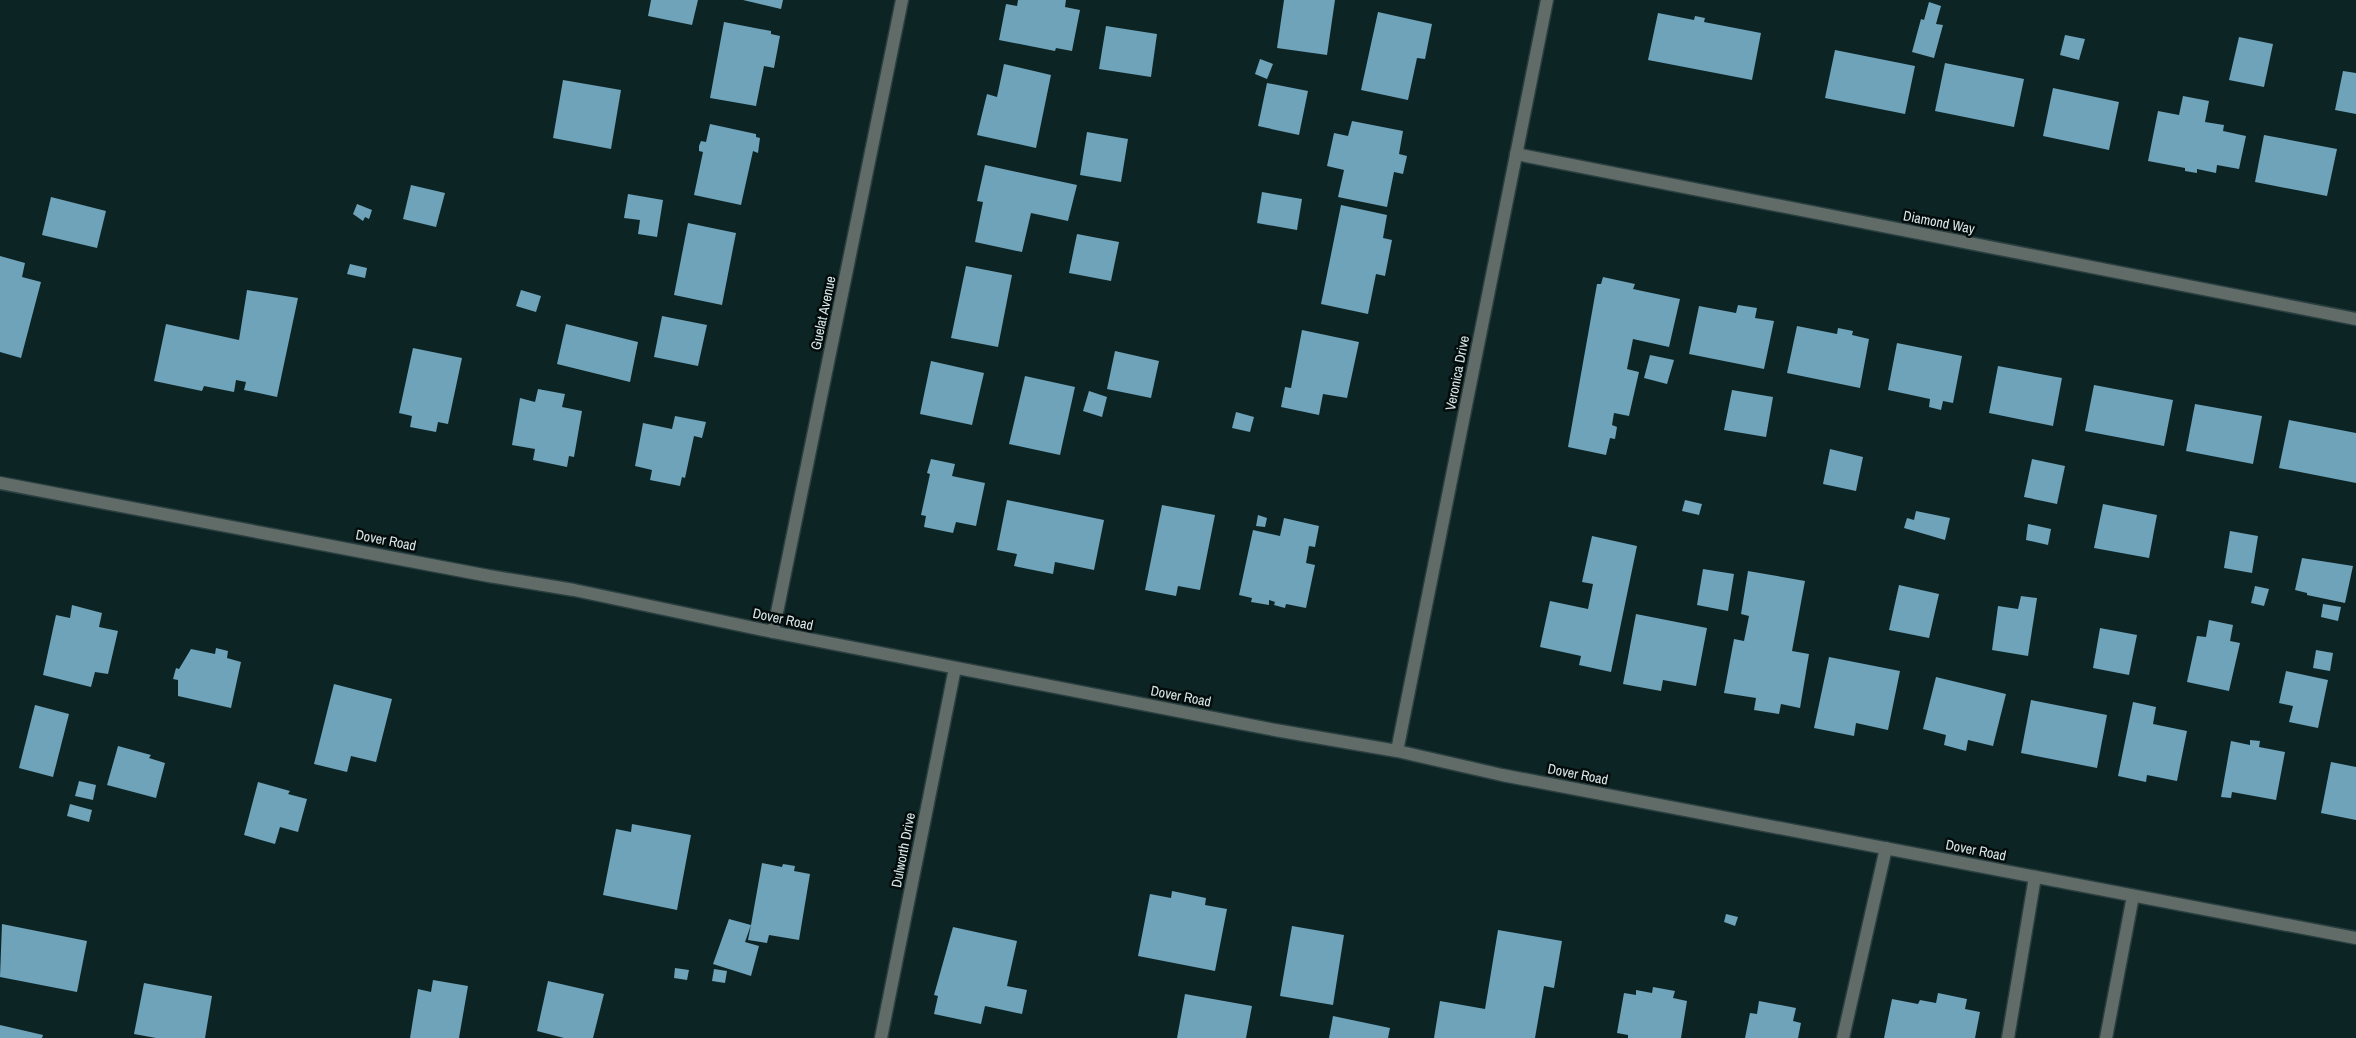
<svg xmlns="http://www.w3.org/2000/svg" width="2356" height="1038" font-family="'Archivo Narrow',sans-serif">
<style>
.building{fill:#6ea3ba}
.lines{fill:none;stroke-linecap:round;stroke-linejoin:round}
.minor-casing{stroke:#2a3f40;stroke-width:15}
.minor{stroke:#616b67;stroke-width:12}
.labels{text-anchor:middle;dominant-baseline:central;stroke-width:5;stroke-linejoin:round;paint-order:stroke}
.street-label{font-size:14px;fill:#dae8e8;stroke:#040c0c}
</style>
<rect width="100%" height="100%" fill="#0d2425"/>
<!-- building -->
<g class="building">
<polygon points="651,0 698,0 692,25 648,16"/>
<polygon points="743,0 783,0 781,9"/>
<polygon points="1018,0 1066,0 1065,7 1080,10 1072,51 1056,48 1055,51 999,40 1006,4 1017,6"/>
<polygon points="1284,0 1335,0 1327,55 1277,48"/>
<polygon points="1929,2 1941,6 1936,24 1943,25 1934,58 1912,52 1921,19 1924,20"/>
<polygon points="1378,12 1432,24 1425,59 1417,58 1408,100 1361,90"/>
<polygon points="1658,13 1694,20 1695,16 1705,18 1704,22 1761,33 1752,80 1648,60"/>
<polygon points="724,22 771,31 771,34 780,36 774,68 764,66 756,106 710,98"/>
<polygon points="1106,26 1157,34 1151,77 1099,69"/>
<polygon points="2065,35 2085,39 2079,60 2060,55"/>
<polygon points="2239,37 2273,44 2264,87 2229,80"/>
<polygon points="1835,50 1915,66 1905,114 1825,98"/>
<polygon points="1260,59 1273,64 1267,79 1255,74"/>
<polygon points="1945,63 2024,79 2014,127 1935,111"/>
<polygon points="1004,64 1051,75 1036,148 977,135 987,94 997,97"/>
<polygon points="2343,71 2356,73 2356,114 2335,110"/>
<polygon points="563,80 621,90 611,149 553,138"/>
<polygon points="1267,83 1308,91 1299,135 1258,126"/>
<polygon points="2053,88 2119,102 2109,150 2043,136"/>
<polygon points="2183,96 2209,101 2205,122 2224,125 2223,131 2246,136 2239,169 2217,165 2216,173 2197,169 2197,173 2185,171 2185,168 2148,161 2158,111 2179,115"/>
<polygon points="1352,121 1403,131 1399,154 1407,156 1403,174 1394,172 1387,207 1338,197 1344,170 1327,166 1334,133 1348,136"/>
<polygon points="710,124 756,134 756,137 760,138 758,153 753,151 741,205 694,195 703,152 699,151 699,146 701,141 706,142"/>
<polygon points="1087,132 1128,139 1121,182 1080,175"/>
<polygon points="2264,135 2337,149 2327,196 2255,182"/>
<polygon points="985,165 1077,185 1068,221 1031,213 1022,252 975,242 983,202 977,201"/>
<polygon points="411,185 445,193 436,227 403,219"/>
<polygon points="1262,192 1302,199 1297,230 1257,223"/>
<polygon points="628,194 663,200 657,237 638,234 640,220 624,218"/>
<polygon points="51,197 106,211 97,248 42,235"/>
<polygon points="357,204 372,210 369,219 365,217 363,221 353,214"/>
<polygon points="1341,205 1387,215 1383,238 1392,240 1385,276 1376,274 1368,314 1321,304"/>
<polygon points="688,223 736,233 722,305 674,295"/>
<polygon points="1077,234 1119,242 1111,281 1069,273"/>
<polygon points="0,256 25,263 22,277 41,282 21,358 0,352"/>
<polygon points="350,264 367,268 365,278 347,274"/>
<polygon points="966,266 1012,275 998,347 951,338"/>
<polygon points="1603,277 1635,284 1633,289 1680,299 1669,347 1633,339 1627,369 1639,372 1629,416 1614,413 1612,425 1617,427 1615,439 1610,438 1606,455 1568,447 1597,284 1601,284"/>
<polygon points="247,290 298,298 277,397 244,390 246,382 236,380 234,392 204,386 202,391 154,381 166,324 239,340"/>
<polygon points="521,290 541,296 536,312 516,306"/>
<polygon points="1738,305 1757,308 1755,318 1774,321 1764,369 1689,354 1699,306 1736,313"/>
<polygon points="662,316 707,325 698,366 654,357"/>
<polygon points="566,324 638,342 630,382 557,364"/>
<polygon points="1797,326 1837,334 1838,328 1853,331 1852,335 1869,339 1860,388 1787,373"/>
<polygon points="1302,330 1359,342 1347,398 1323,394 1319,415 1281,407 1285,387 1291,388"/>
<polygon points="1897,343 1962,356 1953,403 1943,401 1941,410 1929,407 1930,399 1888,390"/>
<polygon points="413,348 462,358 448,424 438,422 436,432 410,427 412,416 399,413"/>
<polygon points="1115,351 1159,361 1151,398 1107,389"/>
<polygon points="1650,355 1674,360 1667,384 1644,378"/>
<polygon points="931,361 984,373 972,425 920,414"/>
<polygon points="1998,366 2062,378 2053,426 1989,413"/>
<polygon points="1025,376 1075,387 1060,455 1009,444"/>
<polygon points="2094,385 2173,400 2164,446 2085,431"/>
<polygon points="538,389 565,394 562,407 582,411 574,457 569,456 567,467 533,460 535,449 512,445 520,398 535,402"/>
<polygon points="1732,390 1773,397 1766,437 1724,430"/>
<polygon points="1089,391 1107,397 1102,417 1083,411"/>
<polygon points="2195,404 2262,416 2253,464 2186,451"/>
<polygon points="1236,412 1254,417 1250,432 1232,428"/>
<polygon points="675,416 706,422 702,438 694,436 685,478 682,477 680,486 650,480 652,470 635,466 643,423 672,429"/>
<polygon points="2289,420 2356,433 2356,483 2279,468"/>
<polygon points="1830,449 1863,457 1856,491 1823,484"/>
<polygon points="931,459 955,464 952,476 985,483 976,526 956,522 953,533 924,527 926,516 921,515 930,474 927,473"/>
<polygon points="2032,459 2065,466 2057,504 2024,497"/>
<polygon points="1007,500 1104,520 1094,570 1055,562 1053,574 1014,566 1017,554 997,550"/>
<polygon points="1685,500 1702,504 1699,515 1682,511"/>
<polygon points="2103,504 2157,515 2149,558 2094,548"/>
<polygon points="1162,505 1215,515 1200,590 1178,586 1176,596 1145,590"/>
<polygon points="1916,511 1950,518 1945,540 1904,528 1907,518 1914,520"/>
<polygon points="1258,515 1267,518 1265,527 1256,526"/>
<polygon points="1284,518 1319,526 1315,547 1309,546 1306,563 1315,565 1306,608 1286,604 1285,608 1274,605 1275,602 1269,600 1269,605 1251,602 1252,598 1239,595 1253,530 1280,536"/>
<polygon points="2028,524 2051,529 2048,545 2026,540"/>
<polygon points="2230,531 2258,536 2252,573 2224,568"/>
<polygon points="1592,536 1637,546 1611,672 1579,665 1581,656 1540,647 1550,601 1588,609 1593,584 1582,582"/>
<polygon points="2302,558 2353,566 2345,603 2307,595 2307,593 2295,590"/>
<polygon points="1703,569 1734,574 1728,611 1697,605"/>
<polygon points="1748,571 1805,581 1792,651 1809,654 1800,708 1781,704 1779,714 1754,710 1756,698 1724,693 1734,639 1744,641 1749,616 1741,614"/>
<polygon points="1899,585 1939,594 1929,638 1889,630"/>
<polygon points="2255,586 2269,589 2264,606 2251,603"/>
<polygon points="2021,596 2037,598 2028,656 1992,650 1998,606 2018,609"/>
<polygon points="2323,604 2341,607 2338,621 2321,617"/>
<polygon points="72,605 102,613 99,627 118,631 108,674 95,672 91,687 43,675 56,615 70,618"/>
<polygon points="1636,614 1707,628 1696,686 1663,680 1661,691 1623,684"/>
<polygon points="2209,620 2233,625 2230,641 2240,643 2229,691 2187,682 2197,636 2206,637"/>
<polygon points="2100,628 2137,635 2129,675 2093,668"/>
<polygon points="216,648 228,651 227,658 241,662 231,708 178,696 178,680 173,679 176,668 179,669 191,649 215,654"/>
<polygon points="2316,650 2333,653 2330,671 2313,668"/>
<polygon points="1829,657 1900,671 1888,730 1856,723 1854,736 1814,728"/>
<polygon points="2286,671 2328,680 2318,728 2289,722 2293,706 2279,703"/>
<polygon points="1936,677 2006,694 1993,746 1968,740 1966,751 1944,745 1946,735 1923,729"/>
<polygon points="334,684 392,699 376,762 351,756 347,772 314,764"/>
<polygon points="2031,700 2107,715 2097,768 2021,753"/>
<polygon points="2133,702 2156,707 2153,724 2187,731 2177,781 2147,775 2146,782 2118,776"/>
<polygon points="35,705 69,714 53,777 19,768"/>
<polygon points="2250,740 2260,741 2259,747 2285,752 2276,800 2232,792 2231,798 2221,797 2231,741 2250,745"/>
<polygon points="118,746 151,755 149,758 165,763 156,798 107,785"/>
<polygon points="2331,762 2356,767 2356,820 2321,813"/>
<polygon points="79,781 96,785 93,800 75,796"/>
<polygon points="258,782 290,791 288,794 307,799 298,832 280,827 275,844 244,835"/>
<polygon points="70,804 92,810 89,822 67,816"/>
<polygon points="632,824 691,835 677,910 603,895 616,829 631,832"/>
<polygon points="762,863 782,867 783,864 795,866 794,871 810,874 799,940 769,935 767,943 748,940 751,925 745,942 759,946 751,976 713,964 729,919 751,925"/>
<polygon points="1172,891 1206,898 1205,905 1227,909 1215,971 1138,956 1150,894 1171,898"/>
<polygon points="1726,914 1738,917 1735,926 1724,922"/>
<polygon points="2,924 87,941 77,992 0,977"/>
<polygon points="1292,926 1344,935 1333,1005 1280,996"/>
<polygon points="953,927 1017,941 1007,986 1027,990 1022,1014 985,1006 981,1024 934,1014 938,996 934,995"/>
<polygon points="1498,930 1562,941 1554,988 1544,986 1535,1038 1434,1038 1440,1001 1485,1009"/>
<polygon points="675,968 689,970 687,980 674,978"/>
<polygon points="714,969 727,971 725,983 712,981"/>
<polygon points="433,980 468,986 459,1038 410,1038 418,989 431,992"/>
<polygon points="548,981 604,994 593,1038 564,1038 537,1031"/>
<polygon points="144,983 212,996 205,1038 156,1038 134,1034"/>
<polygon points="1653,987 1675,991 1673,998 1687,1001 1681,1038 1628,1038 1628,1035 1617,1033 1624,993 1636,995 1636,990 1652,993"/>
<polygon points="1938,993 1967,999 1965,1009 1980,1012 1975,1038 1884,1038 1892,999 1918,1004 1920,1000 1936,1003"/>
<polygon points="1185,994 1252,1006 1246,1038 1177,1038"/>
<polygon points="1759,1001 1796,1008 1793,1021 1801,1023 1798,1038 1745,1038 1750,1013 1757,1014"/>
<polygon points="1333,1016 1390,1028 1388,1038 1329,1038"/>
<polygon points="0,1025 43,1035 42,1038 0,1038"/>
</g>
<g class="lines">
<defs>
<g id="minor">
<polyline points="1516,154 2356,319"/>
<polyline points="0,483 489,576 574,590 773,632 1275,730 1397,751 1502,775 2356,938"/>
<polyline points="773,632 902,0"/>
<polyline points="1397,751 1547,0"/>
<polyline points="881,1038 955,668"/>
<polyline points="1843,1038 1886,848"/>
<polyline points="2008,1038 2035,877"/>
<polyline points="2106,1038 2133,896"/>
</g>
</defs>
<!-- minor casing -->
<use href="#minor" class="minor-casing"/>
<!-- minor -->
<use href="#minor" class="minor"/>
</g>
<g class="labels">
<!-- street labels -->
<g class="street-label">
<text transform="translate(1939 222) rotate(11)">Diamond Way</text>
<text transform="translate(823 313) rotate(-78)">Guelat Avenue</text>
<text transform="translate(1457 373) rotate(-79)">Veronica Drive</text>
<text transform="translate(386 540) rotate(11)">Dover Road</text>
<text transform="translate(783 619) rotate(12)">Dover Road</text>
<text transform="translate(1181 696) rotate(11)">Dover Road</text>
<text transform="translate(1578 774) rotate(11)">Dover Road</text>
<text transform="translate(903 850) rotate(-79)">Dulworth Drive</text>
<text transform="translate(1976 850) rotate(11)">Dover Road</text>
</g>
</g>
</svg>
